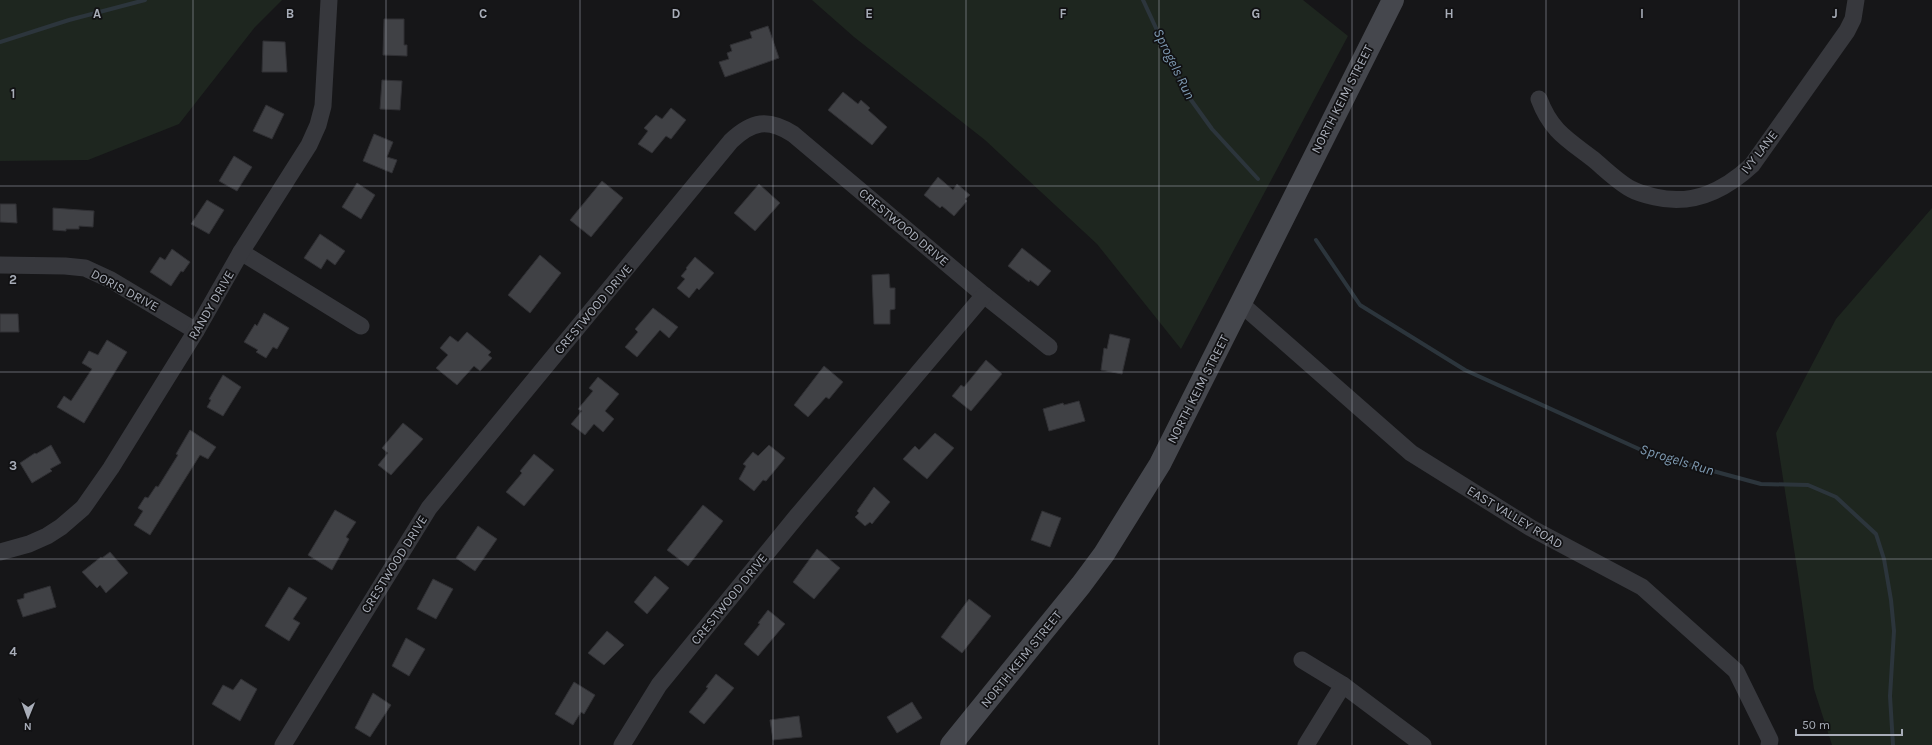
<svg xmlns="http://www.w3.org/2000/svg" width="1932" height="745" font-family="Karla,sans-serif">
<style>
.green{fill:#1e261f}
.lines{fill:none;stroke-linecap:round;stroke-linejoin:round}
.stream{stroke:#2c353c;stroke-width:4}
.building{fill:#404145;stroke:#303034}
.street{stroke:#37383d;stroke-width:17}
.secondary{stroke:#45474d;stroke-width:22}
.grid{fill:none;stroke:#a8adb8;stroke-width:1;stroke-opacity:0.55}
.labels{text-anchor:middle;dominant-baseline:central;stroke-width:3.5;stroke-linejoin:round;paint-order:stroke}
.street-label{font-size:13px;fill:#a8adb8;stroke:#111113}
.water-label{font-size:14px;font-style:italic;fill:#7f9bb3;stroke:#111113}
.grid-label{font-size:13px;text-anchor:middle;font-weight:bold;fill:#a8adb8;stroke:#111113;stroke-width:3.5;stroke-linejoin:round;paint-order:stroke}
</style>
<rect width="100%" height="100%" fill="#161618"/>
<!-- green -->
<g class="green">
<polygon points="0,0 282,0 255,27 179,124 88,160 0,161"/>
<polygon points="812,0 1303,0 1348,36 1181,349 1097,244 985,140 854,37"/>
<polygon points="1932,208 1932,745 1832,745 1814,689 1798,575 1776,433 1836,319"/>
</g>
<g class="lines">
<!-- stream -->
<g class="stream">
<polyline points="1143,0 1186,93 1212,129 1258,179"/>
<polyline points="0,42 69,20 145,0"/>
<polyline points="1316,240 1360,305 1465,370 1650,454 1761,484 1808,485 1836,497 1876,534 1884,559 1891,600 1894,631 1890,696 1893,745"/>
</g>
</g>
<!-- building -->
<g class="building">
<polygon points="384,19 404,19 404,45 407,45 407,56 383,55"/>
<polygon points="768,26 779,58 725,77 719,62 729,59 727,53 732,51 730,45 752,38 750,32"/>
<polygon points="263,41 285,42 287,72 262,72"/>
<polygon points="382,80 402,81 400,110 380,109"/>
<polygon points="843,92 858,104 861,100 870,108 868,110 887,127 872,145 828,110"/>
<polygon points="266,105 284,114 272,139 253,131"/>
<polygon points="671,108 686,120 671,139 666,136 652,153 638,144 648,131 644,128 656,115 662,119"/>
<polygon points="374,134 393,142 387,157 397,160 392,173 363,161"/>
<polygon points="234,156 252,167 237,191 219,181"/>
<polygon points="938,177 953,190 957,184 970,195 965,199 967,201 954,216 942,206 940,208 924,195"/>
<polygon points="602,181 623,198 591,237 570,220"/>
<polygon points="357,183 375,195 361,219 342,207"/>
<polygon points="759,184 780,203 755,231 734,213"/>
<polygon points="207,200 224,210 209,234 191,224"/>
<polygon points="0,204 16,204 17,223 0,222"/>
<polygon points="53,208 94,211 93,227 79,226 79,229 66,229 66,231 53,230"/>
<polygon points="320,234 345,251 335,265 327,259 321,269 304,258"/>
<polygon points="1022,248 1051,271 1038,286 1030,280 1029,282 1008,266"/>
<polygon points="172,249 190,262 183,272 181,271 171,286 150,272 160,257 165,260"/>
<polygon points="540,255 561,273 530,313 508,295"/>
<polygon points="695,257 714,273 699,290 697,288 689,298 677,288 685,279 681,276 687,269 686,268"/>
<polygon points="889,274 890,288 895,288 895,309 890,310 890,324 874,324 872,275"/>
<polygon points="653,308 678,327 669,338 660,330 637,357 625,347 638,332 635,329"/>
<polygon points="264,313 289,328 277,349 273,347 266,358 256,352 258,350 244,342 255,324 257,326"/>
<polygon points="0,314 18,314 19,332 0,332"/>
<polygon points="467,332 491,352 488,355 492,358 480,371 474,366 457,385 436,368 448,355 440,348 450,336 458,342"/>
<polygon points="1110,334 1130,339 1122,374 1101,370 1104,348 1107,349"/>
<polygon points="107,340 127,352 84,423 57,407 64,396 71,401 92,369 82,363 89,351 98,355"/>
<polygon points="986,360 1002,374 971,411 952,396 961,385 964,387"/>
<polygon points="824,366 843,382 829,399 826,397 808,417 794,405"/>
<polygon points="223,375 241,387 223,416 207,407 211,400 209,399"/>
<polygon points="598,377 619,394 605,411 614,419 603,432 594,424 585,435 571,424 582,411 578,409 593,391 589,388"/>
<polygon points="1079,401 1085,421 1049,431 1043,409 1063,403 1064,405"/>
<polygon points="403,423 423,439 391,475 378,465 388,453 382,448"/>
<polygon points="190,430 216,447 208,459 200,455 150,535 134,525 143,511 138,508 145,497 148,498 156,486 158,487 178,455 176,454"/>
<polygon points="935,433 954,448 927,479 903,459 915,446 919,450"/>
<polygon points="51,445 61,463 50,469 52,471 32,483 20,463 35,453 36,454"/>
<polygon points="769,445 785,458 766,481 763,480 754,491 739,479 746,466 743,464 753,452 758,456"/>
<polygon points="534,454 554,470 524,506 506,492 522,473 520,471"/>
<polygon points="874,487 890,502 872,524 870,522 865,526 855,517 859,513 857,511"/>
<polygon points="703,505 723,521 688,566 667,550"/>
<polygon points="335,510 356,522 346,537 349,539 332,570 308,555"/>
<polygon points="1042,511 1061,518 1050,547 1031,540"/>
<polygon points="478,526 497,539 475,571 456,558"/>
<polygon points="817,549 840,568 814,599 793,582"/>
<polygon points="110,552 128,573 106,593 100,585 97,588 82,572 101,557 102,558"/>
<polygon points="655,576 669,588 647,614 634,602"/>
<polygon points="433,579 453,589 436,619 417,609"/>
<polygon points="50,586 56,607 23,617 17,600 24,598 24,594"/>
<polygon points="289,587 307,598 293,619 300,623 289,641 265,626"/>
<polygon points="969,599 991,616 962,653 941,637"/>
<polygon points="768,610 785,624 758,656 744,644 760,624 758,623"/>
<polygon points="607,631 624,645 604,665 588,653"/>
<polygon points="406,638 425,649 409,676 392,666"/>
<polygon points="716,674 734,688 704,724 689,712 708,688 706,687"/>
<polygon points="241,679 257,689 240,721 212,704 223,685 233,690"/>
<polygon points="574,682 595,695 584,714 581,712 573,725 555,714"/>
<polygon points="373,693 391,705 370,737 355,728"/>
<polygon points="912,702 922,718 897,733 887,717"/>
<polygon points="799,716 802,737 773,740 770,720"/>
</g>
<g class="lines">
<!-- street -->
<g class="street">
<path d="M 1539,99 C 1551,131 1567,139 1593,159 C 1605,169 1618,182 1631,189 C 1638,193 1647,195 1655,197 C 1693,206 1724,191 1752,165 L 1847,31 L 1853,19 L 1856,0"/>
<polyline points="241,252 361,326"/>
<polyline points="0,265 65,266 85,268 111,280 196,331"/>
<polyline points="1240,303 1411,453 1531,528 1642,587 1736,671 1770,740 1769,745"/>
<polyline points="0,552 29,544 47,536 61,527 83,508 111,468 196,331 241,252 309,145 318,125 323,106 329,0"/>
<polyline points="1302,660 1343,685 1423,745"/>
<path d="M 283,745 L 429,508 L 731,141 C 752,121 768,118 793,134 L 984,295 L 1049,347"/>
<polyline points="622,745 659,685 797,516 984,295"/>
<polyline points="1306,745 1343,685"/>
</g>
<!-- secondary -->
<polyline class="secondary" points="951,745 1081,585 1104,554 1160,464 1393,0"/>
</g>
<!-- grid -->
<path class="grid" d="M 193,0 L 193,745M 386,0 L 386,745M 580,0 L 580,745M 773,0 L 773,745M 966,0 L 966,745M 1159,0 L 1159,745M 1352,0 L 1352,745M 1546,0 L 1546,745M 1739,0 L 1739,745M 0,186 L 1932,186M 0,372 L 1932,372M 0,559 L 1932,559"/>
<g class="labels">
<!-- street labels -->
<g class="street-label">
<text transform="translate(1342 99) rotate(-63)">NORTH KEIM STREET</text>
<text transform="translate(1759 152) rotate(-52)">IVY LANE</text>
<text transform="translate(904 227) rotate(40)">CRESTWOOD DRIVE</text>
<text transform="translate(125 290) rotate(28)">DORIS DRIVE</text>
<text transform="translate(211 305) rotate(-60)">RANDY DRIVE</text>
<text transform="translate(593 309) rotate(-50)">CRESTWOOD DRIVE</text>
<text transform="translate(1198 389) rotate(-63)">NORTH KEIM STREET</text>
<text transform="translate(1515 517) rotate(31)">EAST VALLEY ROAD</text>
<text transform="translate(394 564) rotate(-58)">CRESTWOOD DRIVE</text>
<text transform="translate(729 599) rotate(-51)">CRESTWOOD DRIVE</text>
<text transform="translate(1021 659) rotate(-51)">NORTH KEIM STREET</text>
</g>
<!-- water labels -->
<g class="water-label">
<text transform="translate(1174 64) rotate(64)">Sprogels Run</text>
<text transform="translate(1677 460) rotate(17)">Sprogels Run</text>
</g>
</g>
<g class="grid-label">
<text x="97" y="18">A</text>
<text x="290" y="18">B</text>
<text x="483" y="18">C</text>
<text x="676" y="18">D</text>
<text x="869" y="18">E</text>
<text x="1063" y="18">F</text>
<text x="1256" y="18">G</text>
<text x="1449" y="18">H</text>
<text x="1642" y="18">I</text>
<text x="1835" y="18">J</text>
<text x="13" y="98">1</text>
<text x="13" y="284">2</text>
<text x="13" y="470">3</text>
<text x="13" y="656">4</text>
</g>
<!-- north arrow -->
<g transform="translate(28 717) rotate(181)" stroke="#111113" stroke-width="3" paint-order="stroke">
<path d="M0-3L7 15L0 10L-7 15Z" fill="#a8adb8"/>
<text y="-6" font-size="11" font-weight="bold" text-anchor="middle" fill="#a8adb8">N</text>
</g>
<!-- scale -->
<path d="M1796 729v6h106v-6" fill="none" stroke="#a8adb8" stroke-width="2"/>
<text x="1802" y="729" font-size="12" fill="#a8adb8" stroke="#111113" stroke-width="3" paint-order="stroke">50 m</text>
</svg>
